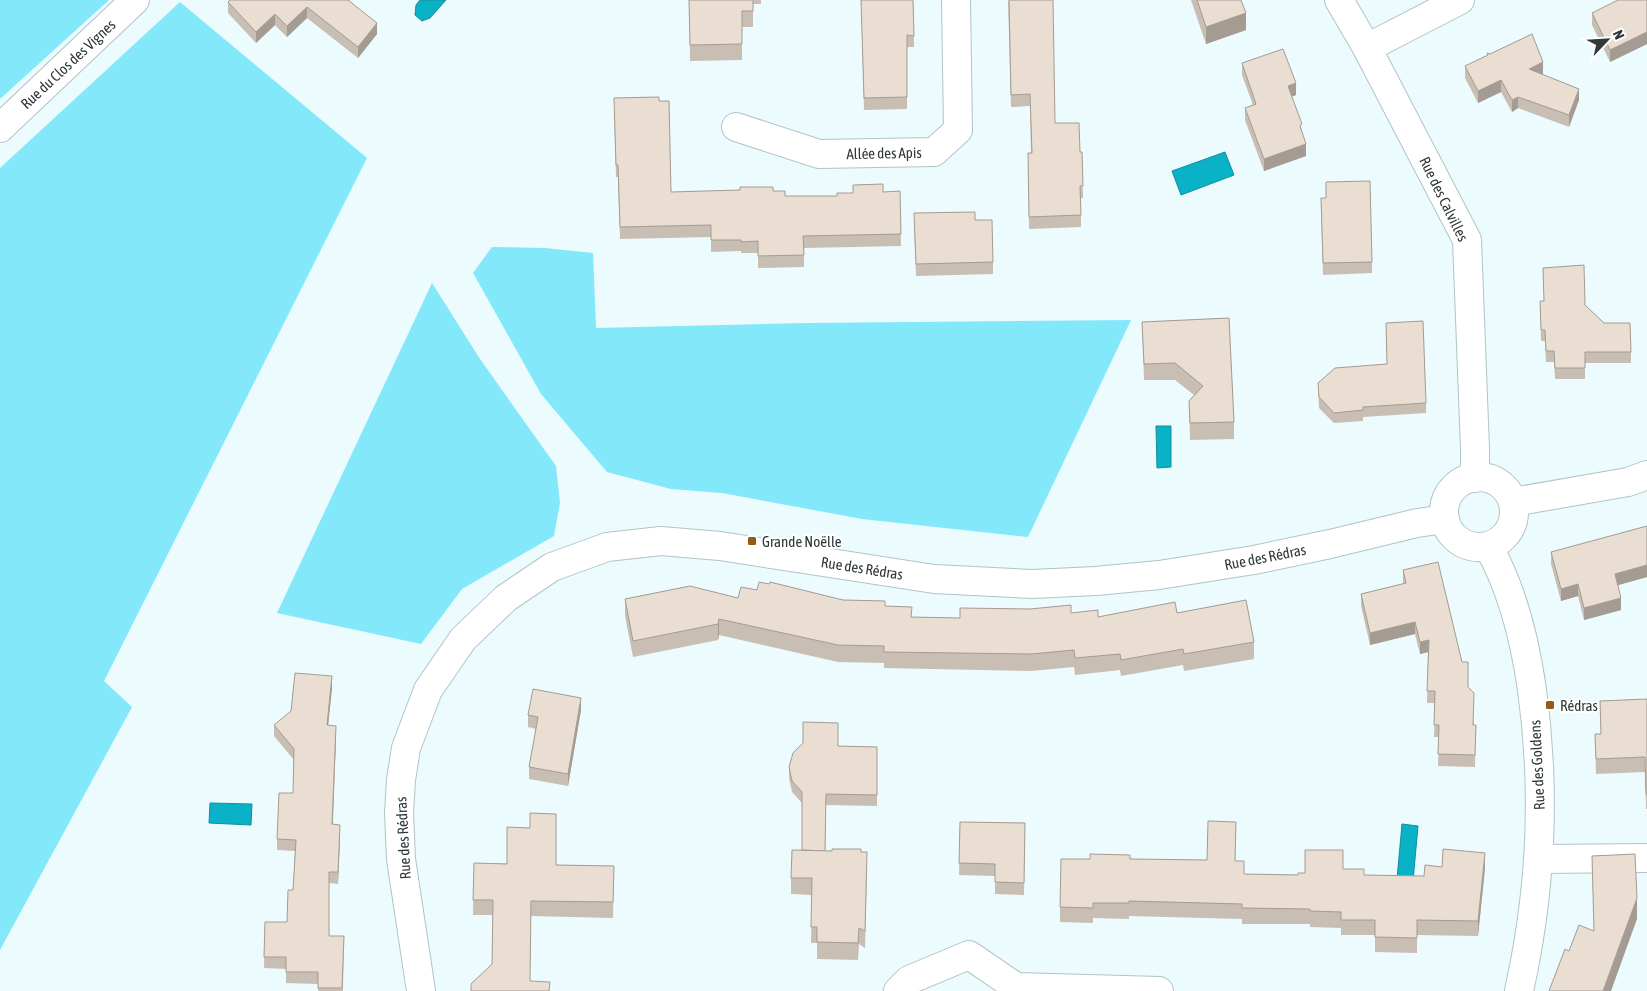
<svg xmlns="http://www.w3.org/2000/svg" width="1647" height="991" font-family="'Asap Condensed',sans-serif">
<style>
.green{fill:#83e8fa}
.water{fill:#09b2c7;stroke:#158d9d}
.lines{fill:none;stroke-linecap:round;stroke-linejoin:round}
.minor-casing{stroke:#b1c4c8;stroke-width:30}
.minor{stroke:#fff;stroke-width:28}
.wall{fill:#c9beb4}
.shaded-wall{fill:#a49b92}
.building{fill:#eaddd1;stroke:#a49b92}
.poi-dot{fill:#945a17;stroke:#fff;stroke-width:2}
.labels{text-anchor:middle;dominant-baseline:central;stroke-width:4;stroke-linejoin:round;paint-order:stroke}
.street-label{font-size:15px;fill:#30383a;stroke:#fff}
.poi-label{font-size:15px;fill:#30383a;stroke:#fff;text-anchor:start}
</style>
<rect width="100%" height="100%" fill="#ebfbfe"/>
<!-- green -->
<g class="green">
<polygon points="0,0 109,0 0,99"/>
<polygon points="180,2 367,158 104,681 132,707 0,950 0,168"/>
<polygon points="492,247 545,248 593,253 596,328 808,323 1131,320 1028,537 862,519 722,493 671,489 607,472 541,394 473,273"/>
<polygon points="432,283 480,359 556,466 560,503 554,536 462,589 421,644 277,613"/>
</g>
<!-- water -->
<g class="water">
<polygon points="420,0 446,0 430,18 422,21 415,15 416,5"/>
<polygon points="1225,152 1234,175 1181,195 1172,171"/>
<polygon points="1156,426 1171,426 1171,467 1157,468"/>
<polygon points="210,803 252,804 251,825 209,823"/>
<polygon points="1402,824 1418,826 1413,881 1397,879"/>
</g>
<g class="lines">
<defs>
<g id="minor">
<polyline points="1339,0 1367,48 1467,240 1475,449 1475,478"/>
<polyline points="1367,48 1460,0"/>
<polyline points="736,127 819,154 934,152 958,130 956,0"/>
<polyline points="0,128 135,0"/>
<circle cx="1479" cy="512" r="35"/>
<polyline points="1513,502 1628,482 1647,475"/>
<path d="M 1488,546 C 1513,590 1525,640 1532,690 C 1546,791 1541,892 1519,991"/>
<polyline points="1539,859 1647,858"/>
<polyline points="421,991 401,859 399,813 401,780 406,748 428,690 463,639 506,598 552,567 607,547 661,541 720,546 934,579 1032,584 1096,581 1159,575 1254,560 1330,544 1417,523 1445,519"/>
<polyline points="898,991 909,980 969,955 1016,987 1159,991"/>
</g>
</defs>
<!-- minor casing -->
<use href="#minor" class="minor-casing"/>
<!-- minor -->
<use href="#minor" class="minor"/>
</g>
<!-- wall -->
<g class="wall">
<polygon points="230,0 349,0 377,34 358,58 307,18 287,37 275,25 256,43 228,13 228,2"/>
<polygon points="689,0 761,0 761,4 753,4 753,27 742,27 742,60 690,61"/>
<polygon points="861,0 913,0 914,47 907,47 907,109 864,110"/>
<polygon points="1008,0 1055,123 1080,152 1082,152 1083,198 1081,198 1081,227 1029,229 1028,153 1031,153 1030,106 1011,107"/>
<polygon points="1191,0 1241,0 1246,30 1206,44"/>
<polygon points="1647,0 1647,44 1610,62 1592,25 1592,13"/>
<polygon points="1487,53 1543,74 1542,74 1579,100 1569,127 1518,108 1512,112 1501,92 1478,103 1465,78 1465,66 1487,56"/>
<polygon points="1242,63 1296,95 1292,96 1302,131 1306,156 1264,171 1245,120 1245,108 1253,105 1242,75"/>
<polygon points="659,101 671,192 773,191 785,196 837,196 883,192 900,191 901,246 804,248 804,267 758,268 758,253 741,253 741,251 711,252 711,237 620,239 618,177 616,177 614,109"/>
<polygon points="1326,198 1372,262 1372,273 1323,275 1321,209"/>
<polygon points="914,225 993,262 993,274 916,276"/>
<polygon points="1543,268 1585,305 1631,352 1631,363 1585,363 1585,379 1555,379 1554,362 1546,362 1545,341 1541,341 1540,301 1544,301"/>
<polygon points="1229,318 1234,422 1234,439 1190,440 1189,401 1194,395 1175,380 1144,380 1142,322"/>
<polygon points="1386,323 1426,403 1426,413 1363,417 1363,421 1334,423 1319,408 1318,383 1387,364"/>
<polygon points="1551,552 1647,577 1618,585 1621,610 1584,620 1578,596 1561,601 1551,564"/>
<polygon points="1403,570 1468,687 1474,725 1476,725 1475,767 1438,766 1439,737 1434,737 1435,703 1427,703 1428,652 1420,654 1415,634 1370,645 1361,606 1361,594 1403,584"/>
<polygon points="757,590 843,600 885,606 912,617 960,618 1071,613 1098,617 1177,613 1254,642 1254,659 1184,671 1183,665 1121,676 1120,670 1075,675 1074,667 1031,671 884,668 884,663 838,662 719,635 718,640 633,657 625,616 625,599 738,598"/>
<polygon points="332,688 328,725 336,737 333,824 340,836 338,884 329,883 329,936 344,936 343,991 318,991 318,984 286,983 286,969 264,968 265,922 287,922 293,890 295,851 277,850 277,839 293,793 294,760 274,736 274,725"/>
<polygon points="1647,699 1647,809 1646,809 1645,772 1596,774 1595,734 1601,734 1600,701"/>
<polygon points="581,710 568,786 529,779 529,767 536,729 528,727 528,715"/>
<polygon points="838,746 877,747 877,806 826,805 825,851 861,852 867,869 865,948 859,944 858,960 817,959 817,943 811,943 812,895 791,894 791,878 802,850 802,803 792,792 789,778 789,767"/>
<polygon points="960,822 1025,823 1024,895 995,894 995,876 959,875"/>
<polygon points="1592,856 1637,919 1569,951 1594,931"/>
<polygon points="1090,859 1235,861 1244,874 1298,875 1305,873 1343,869 1364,875 1424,876 1442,867 1485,868 1478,936 1417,935 1417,953 1375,952 1375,935 1341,935 1341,928 1310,927 1310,924 1242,924 1242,919 1129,916 1129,919 1093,918 1093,923 1060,922 1060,907"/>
<polygon points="474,863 614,866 613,918 531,916 530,981 492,964 493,915 473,915"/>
</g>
<!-- shaded-wall -->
<g class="shaded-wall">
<polygon points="307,7 307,18 287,37 287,26"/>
<polygon points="1246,13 1246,30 1206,44 1206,27"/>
<polygon points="275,14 275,25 256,43 256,32"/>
<polygon points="377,23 377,34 358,58 358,47"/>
<polygon points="1647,32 1647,44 1610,62 1610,50"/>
<polygon points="1543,62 1543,74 1529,81 1529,69"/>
<polygon points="1501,80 1501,92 1478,103 1478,91"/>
<polygon points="1296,83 1296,95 1288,98 1288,86"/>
<polygon points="1579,89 1579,100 1569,127 1569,115"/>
<polygon points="1518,97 1518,108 1512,112 1512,100"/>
<polygon points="1306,144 1306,156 1264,171 1264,159"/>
<polygon points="1647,565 1647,577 1615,586 1615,574"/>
<polygon points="1578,584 1578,596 1561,601 1561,589"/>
<polygon points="1621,598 1621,610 1584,620 1584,608"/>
<polygon points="719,619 719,635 718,640 718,624"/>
<polygon points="1415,622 1415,634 1370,645 1370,633"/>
<polygon points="1429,640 1429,652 1420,654 1420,642"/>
<polygon points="332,676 332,688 327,736 327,725"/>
<polygon points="581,698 581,710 568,786 568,774"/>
<polygon points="336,726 336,737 332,836 332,824"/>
<polygon points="340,825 340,836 338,884 338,872"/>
<polygon points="1485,853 1485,868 1478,936 1478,921"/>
<polygon points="1637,898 1637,919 1611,991 1603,991"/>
</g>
<!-- building -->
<g class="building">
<polygon points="230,0 348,0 377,23 358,47 307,7 287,26 275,14 256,32 228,2"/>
<polygon points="689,0 753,0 753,11 742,11 742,44 690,45"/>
<polygon points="861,0 913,0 914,36 907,35 907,97 864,98"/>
<polygon points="1009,0 1053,0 1055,123 1079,123 1080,152 1082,152 1083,186 1080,186 1081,215 1029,217 1028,153 1032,153 1030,94 1011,95"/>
<polygon points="1197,0 1241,0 1246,13 1206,27"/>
<polygon points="1618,0 1647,0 1647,32 1610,50 1592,13"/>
<polygon points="1532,34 1543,62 1529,69 1579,89 1569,115 1518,97 1512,100 1501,80 1478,91 1465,66 1488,55 1487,53 1490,54"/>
<polygon points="1283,49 1296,83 1288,86 1302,124 1300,126 1306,144 1264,159 1245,108 1256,104 1242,63"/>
<polygon points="659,97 659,101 669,101 671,192 740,190 740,187 773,187 773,191 785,191 785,196 837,196 837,193 853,193 853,185 883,184 883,192 900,191 901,234 803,236 804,255 758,256 758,241 741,242 741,240 711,240 711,225 620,227 618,165 616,165 614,98"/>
<polygon points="1370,181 1372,262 1323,263 1321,198 1326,198 1326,182"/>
<polygon points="975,212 975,220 992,220 993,262 916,264 914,213"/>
<polygon points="1584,265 1585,305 1604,323 1630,323 1631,352 1585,352 1585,368 1555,368 1554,351 1546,351 1545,330 1541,330 1540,301 1544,301 1543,268"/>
<polygon points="1229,318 1234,422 1190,423 1189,401 1203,386 1175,363 1144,364 1142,322"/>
<polygon points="1423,321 1426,403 1363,407 1363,410 1334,413 1319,397 1318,383 1335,368 1387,364 1386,323"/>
<polygon points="1647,526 1647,565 1615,574 1621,598 1584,608 1578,584 1561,589 1551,552"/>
<polygon points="1438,562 1462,662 1468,662 1468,687 1474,693 1473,725 1476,725 1475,755 1438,754 1439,725 1434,725 1435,691 1427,691 1429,640 1420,642 1415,622 1370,633 1361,594 1406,583 1403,570"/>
<polygon points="759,582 769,584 770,582 843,600 885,601 885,606 912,607 911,617 960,618 960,608 1030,609 1071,605 1071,613 1098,610 1098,617 1175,602 1177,613 1246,600 1254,642 1184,654 1183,649 1121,660 1120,654 1075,658 1074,650 1031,654 884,652 884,646 838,645 719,619 718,624 633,641 625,599 690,586 738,598 741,587 757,590"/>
<polygon points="295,673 332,676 327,725 336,726 332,824 340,825 338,872 329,872 329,936 344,936 342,988 318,988 318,972 286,972 286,957 264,957 265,922 287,922 288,890 293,890 296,840 277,839 279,793 293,793 294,749 274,725 291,711"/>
<polygon points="533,689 581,698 568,774 529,767 538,717 528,715"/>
<polygon points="1647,699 1647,794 1646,794 1645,757 1596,759 1595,734 1601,734 1600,701"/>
<polygon points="803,722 838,723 838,746 877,747 877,795 826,794 825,851 802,850 802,792 792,781 789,767 793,753 803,743"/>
<polygon points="530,813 556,814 556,865 614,866 613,902 531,901 530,981 550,982 549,991 471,991 471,984 492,964 493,900 473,900 474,863 507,864 507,827 530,828"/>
<polygon points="1208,821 1236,822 1235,861 1244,861 1244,874 1298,875 1298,873 1305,873 1305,850 1343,850 1343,869 1364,869 1364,875 1424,876 1425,865 1442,867 1443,849 1485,853 1478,921 1417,920 1417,938 1375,937 1375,920 1341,920 1341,912 1310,911 1310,909 1242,908 1242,904 1129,901 1129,903 1093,903 1093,908 1060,907 1061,859 1090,859 1090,854 1130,855 1130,859 1207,860"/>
<polygon points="960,822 1025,823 1024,883 995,882 995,864 959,863"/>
<polygon points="832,849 861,849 861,852 867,852 865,931 859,928 858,943 817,942 817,927 811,927 812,878 791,878 792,850 832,851"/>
<polygon points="1635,854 1637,898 1603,991 1549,991 1565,949 1569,951 1579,925 1594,931 1592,856"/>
</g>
<!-- markers -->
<g class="poi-dot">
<rect x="747" y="536" width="10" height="10" rx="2.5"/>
<rect x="1545" y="700" width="10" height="10" rx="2.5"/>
</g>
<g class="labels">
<!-- street labels -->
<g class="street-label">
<text transform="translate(68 64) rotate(-43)">Rue du Clos des Vignes</text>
<text transform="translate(884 153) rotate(-1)">Allée des Apis</text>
<text transform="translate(1444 199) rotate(64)">Rue des Calvilles</text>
<text transform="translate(1265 557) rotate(-11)">Rue des Rédras</text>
<text transform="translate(862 568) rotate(9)">Rue des Rédras</text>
<text transform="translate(1537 765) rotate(-93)">Rue des Goldens</text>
<text transform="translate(403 838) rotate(-93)">Rue des Rédras</text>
</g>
<!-- poi labels -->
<g class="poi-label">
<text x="762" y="541">Grande Noëlle</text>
<text x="1560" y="705">Rédras</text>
</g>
</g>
<!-- north arrow -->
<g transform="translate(1607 40) rotate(65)" stroke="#ffffff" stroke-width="4" paint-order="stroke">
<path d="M0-4L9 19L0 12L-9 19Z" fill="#30383a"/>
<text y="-8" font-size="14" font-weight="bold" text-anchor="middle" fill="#30383a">N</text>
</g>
</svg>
